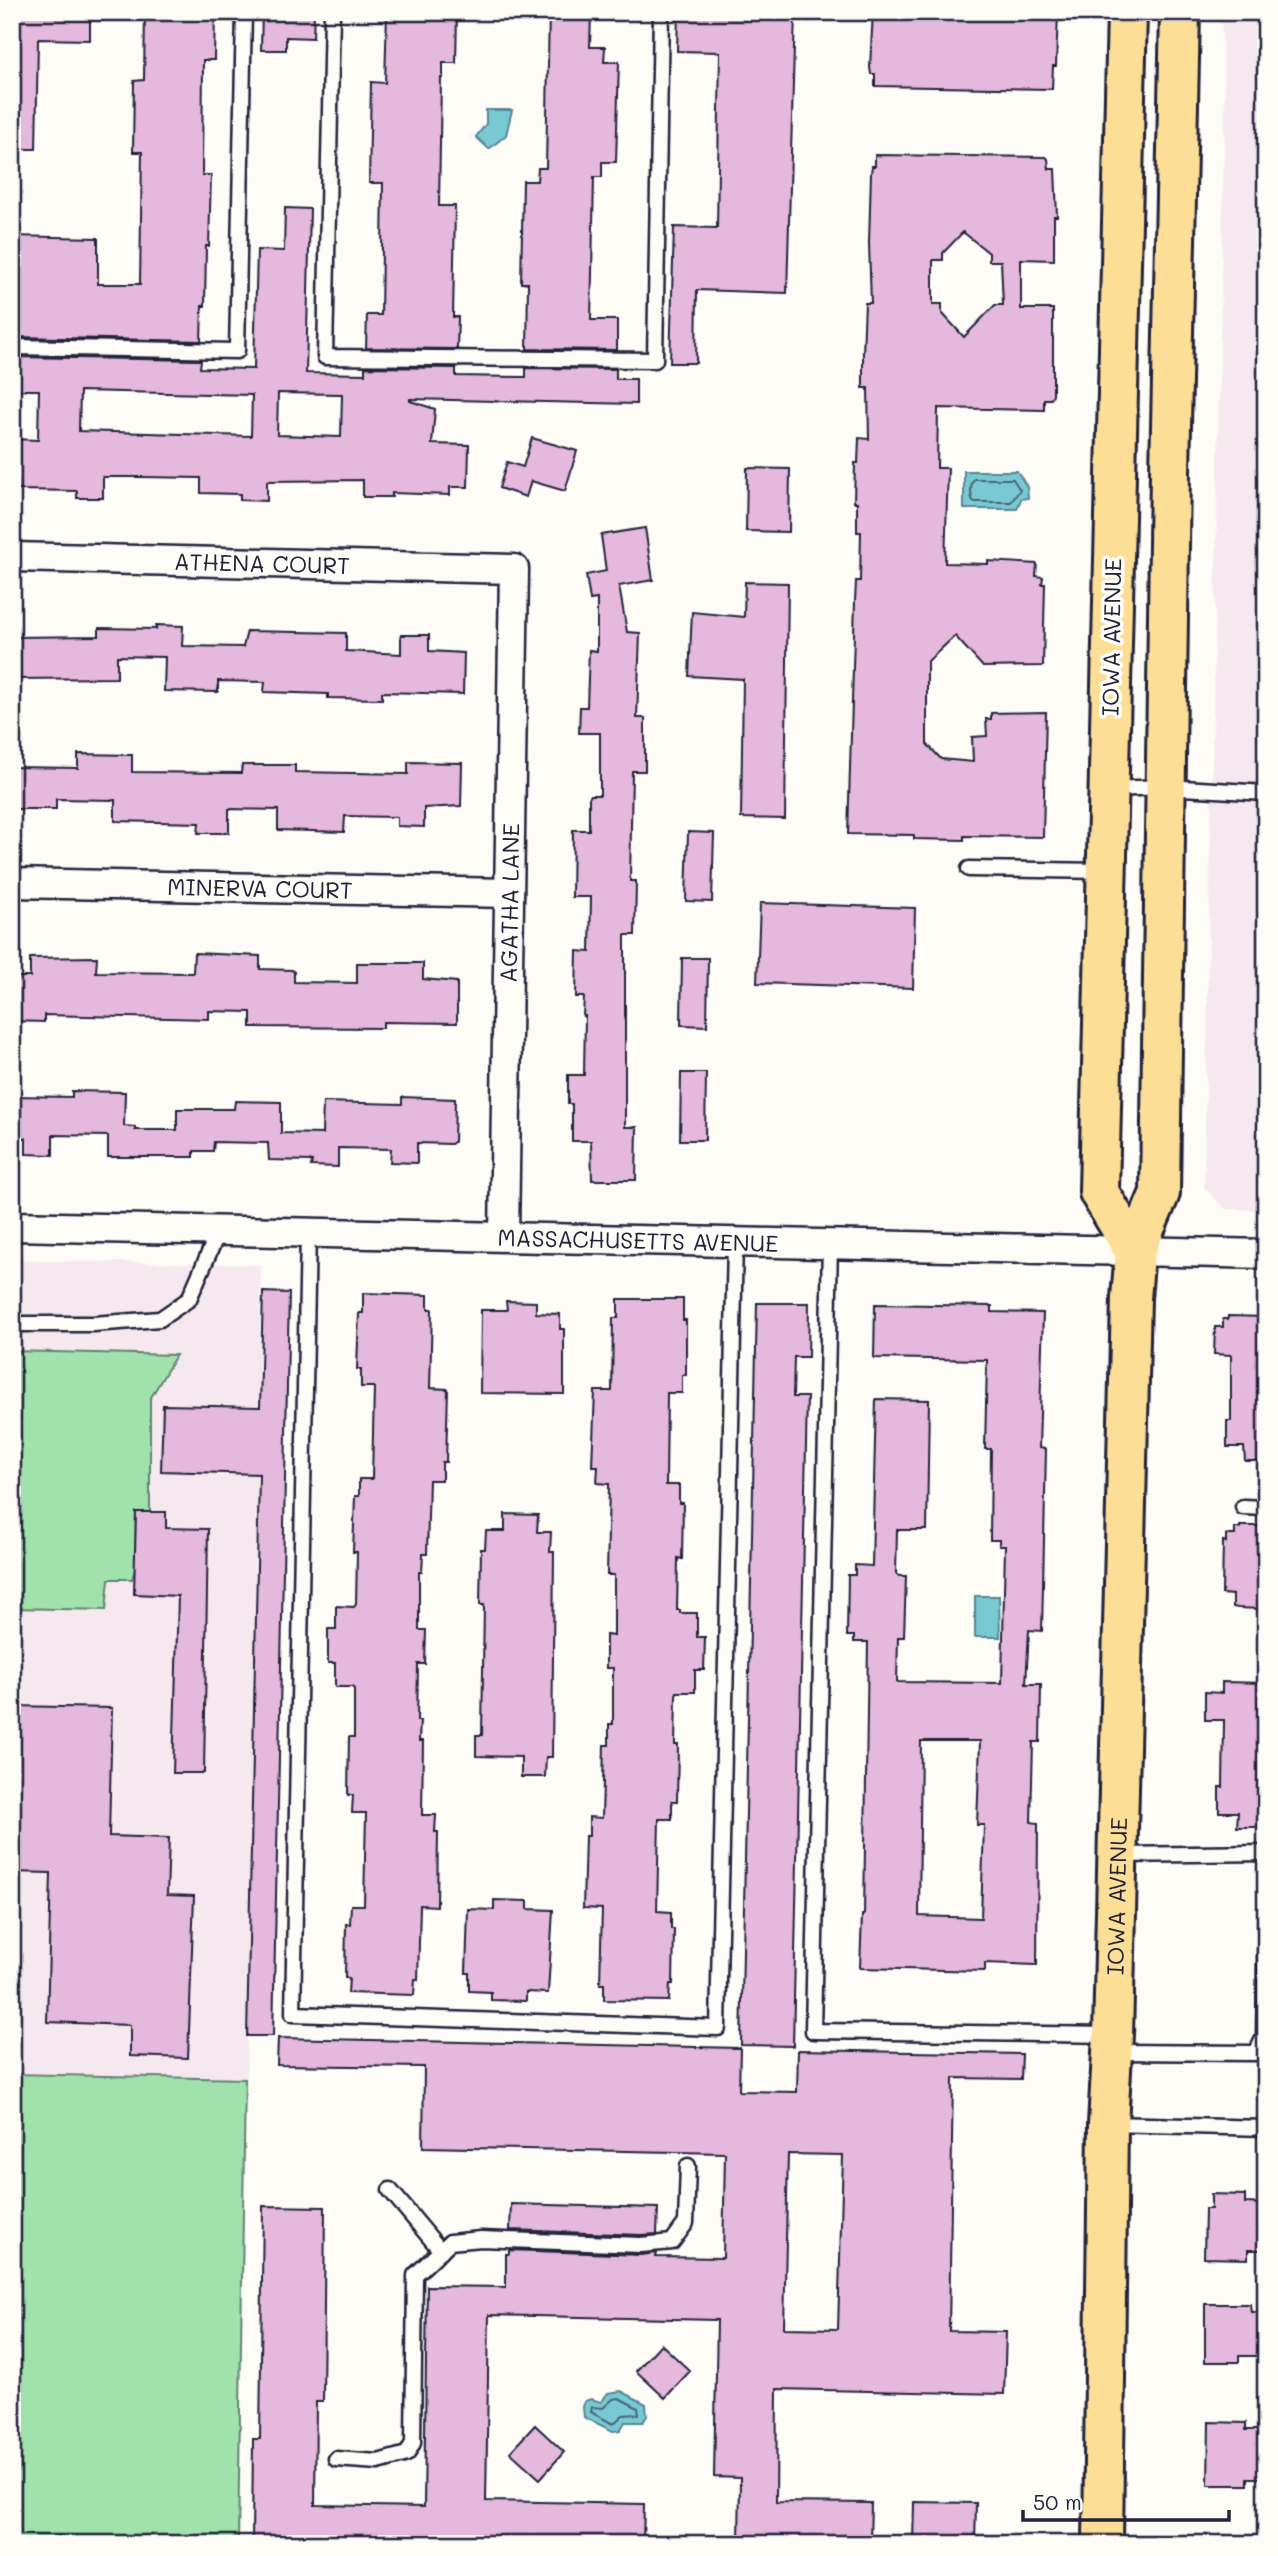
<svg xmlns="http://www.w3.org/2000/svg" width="1278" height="2556" font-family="Mali,sans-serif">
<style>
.built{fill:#f6e8ef}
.green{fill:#a1e2ac;stroke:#628274;stroke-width:2}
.water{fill:#79c9d3;stroke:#568696;stroke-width:2}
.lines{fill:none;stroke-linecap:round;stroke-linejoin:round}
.shore{stroke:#456578;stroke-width:2}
.building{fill:#e5b8dd;stroke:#22223b;stroke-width:2;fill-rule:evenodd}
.service-casing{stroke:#22223b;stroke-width:19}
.minor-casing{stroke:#22223b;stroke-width:33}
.primary-casing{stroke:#22223b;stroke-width:44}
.service{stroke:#fdfcf7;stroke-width:14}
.minor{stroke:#fdfcf7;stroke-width:28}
.primary{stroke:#fcde96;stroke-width:38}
.labels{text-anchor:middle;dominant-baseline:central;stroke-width:7;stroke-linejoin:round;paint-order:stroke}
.street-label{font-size:23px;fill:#22223b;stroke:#fdfcf7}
</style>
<rect width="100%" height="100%" fill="#fdfcf7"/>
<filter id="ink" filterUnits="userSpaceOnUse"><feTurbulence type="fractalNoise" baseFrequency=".0143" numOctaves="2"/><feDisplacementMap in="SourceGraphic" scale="14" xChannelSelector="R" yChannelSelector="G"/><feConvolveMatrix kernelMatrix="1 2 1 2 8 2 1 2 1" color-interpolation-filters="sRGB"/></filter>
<g filter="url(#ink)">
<!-- built -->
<g class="built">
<polygon points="1221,12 1266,12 1266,1210 1225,1209 1204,1187 1225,95"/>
<polygon points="12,1260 261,1265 238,2544 12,2544"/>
</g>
<!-- green -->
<g class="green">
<polygon points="12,1351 176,1355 150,1399 150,1512 136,1512 135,1570 132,1579 109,1579 106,1610 12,1608"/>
<polygon points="12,2074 245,2079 238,2544 12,2544"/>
</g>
<!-- water -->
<g class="water">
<polygon points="486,110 512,110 506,135 489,149 476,137 486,124"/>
<polygon points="964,471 1017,471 1027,487 1028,498 1021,499 1017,509 964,509"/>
<polygon points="975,1596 999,1596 1000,1637 975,1637"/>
<polygon points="621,2391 646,2404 647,2416 643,2422 625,2422 620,2430 613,2431 584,2417 583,2407 585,2401 591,2399 601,2402 608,2393"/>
</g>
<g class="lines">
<!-- shore -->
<g class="shore">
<path d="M 974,479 L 1013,479 L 1020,490 L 1011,502 L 974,502 C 970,498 970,483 974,479 Z"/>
<polygon points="619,2398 638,2408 639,2414 623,2415 613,2424 591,2412 592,2407 603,2408 613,2399"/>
</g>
</g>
<!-- building -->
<g class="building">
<polygon points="12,12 90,12 90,40 38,39 36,149 12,149"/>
<polygon points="145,12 215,12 214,60 203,60 202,175 211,175 209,246 206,246 205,306 202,306 201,341 12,337 12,236 98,238 98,284 140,284 142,152 133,152 134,81 144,80"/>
<polygon points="262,12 314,12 313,38 286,37 286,50 261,50"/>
<polygon points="387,12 457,12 456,63 443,63 443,78 441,78 439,206 455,206 453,317 458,317 457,349 366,348 367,315 381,315 383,183 369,183 371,82 385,83"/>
<polygon points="549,12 591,12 590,47 605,47 604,62 619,62 616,162 602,162 602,177 594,177 591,320 617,320 617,350 527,349 528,283 521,283 523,181 537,181 538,168 546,168"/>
<polygon points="678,12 795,12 787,293 697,290 696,363 670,363 674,227 717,228 720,52 677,51"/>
<polygon points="873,12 1058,12 1056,66 1053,66 1052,89 875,86 875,74 871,74 870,67"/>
<path d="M 875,155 L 1046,157 L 1048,159 L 1049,169 L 1055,169 L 1057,216 L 1054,216 L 1054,260 L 1021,259 L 1021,309 L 1053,309 L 1053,394 L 1051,399 L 1044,399 L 1044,410 L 938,408 L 937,468 L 948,468 L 945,563 L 988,564 L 988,561 L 1037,564 L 1036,576 L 1043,577 L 1042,584 L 1045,584 L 1043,666 L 983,667 L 955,636 L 927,662 L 927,744 L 941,759 L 973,762 L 972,737 L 987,736 L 986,719 L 991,719 L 991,713 L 1046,712 L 1043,837 L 964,836 L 964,840 L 914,839 L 914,835 L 848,834 L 855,601 L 856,581 L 860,581 L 861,532 L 857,532 L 857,502 L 854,502 L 855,463 L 858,463 L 859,438 L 869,439 L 868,388 L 863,388 L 863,354 L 865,303 L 871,303 L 869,243 L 871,173 L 872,166 L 875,166 ZM 963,232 L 989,253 L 989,261 L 1001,261 L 1003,305 L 995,305 L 964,337 L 942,313 L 942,304 L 933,304 L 933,260 L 943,260 L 943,253 Z"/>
<path d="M 285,208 L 310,209 L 306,373 L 365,374 L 365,367 L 456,368 L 456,376 L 526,377 L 526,368 L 616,369 L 616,379 L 636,379 L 636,404 L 410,399 L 410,401 L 435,409 L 432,444 L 469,445 L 468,487 L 450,487 L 450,495 L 392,493 L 392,497 L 363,497 L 363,480 L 267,481 L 267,501 L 240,500 L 240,494 L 201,493 L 201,478 L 141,477 L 103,477 L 103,498 L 77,498 L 77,491 L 18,490 L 18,482 L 12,482 L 12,439 L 38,440 L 39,390 L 12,390 L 12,357 L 201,360 L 200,368 L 254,369 L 257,250 L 284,251 ZM 80,391 L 252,395 L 251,436 L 79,431 ZM 278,393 L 342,394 L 341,437 L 277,435 Z"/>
<polygon points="532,438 577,451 565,491 531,481 526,497 499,488 507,462 523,467"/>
<polygon points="747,468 790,469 789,532 746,531"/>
<polygon points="645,528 653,580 619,586 627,632 640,633 637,718 645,718 645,771 632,771 630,881 636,881 635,935 625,935 625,1127 637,1127 636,1180 592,1180 591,1141 572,1141 572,1104 568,1104 568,1075 584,1075 585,1016 583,1016 584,997 576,997 577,951 590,952 591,897 572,897 573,830 589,830 589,798 591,795 600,795 600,733 579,733 580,707 587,707 589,650 597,651 597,599 590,600 586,575 606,571 601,535"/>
<polygon points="745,582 788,583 785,819 741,818 743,679 689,676 692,612 744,617"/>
<polygon points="156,625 183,626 182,646 243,647 247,631 346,633 346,651 401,654 401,635 429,635 429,651 464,653 463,694 382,692 382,699 328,698 328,694 264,692 265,682 218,681 218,692 164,691 165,657 117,656 117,678 12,679 12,637 99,636 99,628 156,629"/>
<polygon points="78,754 132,755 132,772 241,773 242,765 295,765 295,772 408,774 408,762 462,763 461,806 424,808 424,827 397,826 397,817 345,816 344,832 278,830 278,810 229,809 229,833 198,833 199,823 115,821 115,800 56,799 56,809 12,809 12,767 78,768"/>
<polygon points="688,832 714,833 712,902 686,901"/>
<polygon points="760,903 915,908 913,988 757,983"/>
<polygon points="194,953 260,956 260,969 292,970 294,972 294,982 357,983 357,963 423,963 423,979 457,982 457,1023 383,1022 383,1028 251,1027 251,1012 209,1011 209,1019 44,1015 44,1022 12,1021 12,977 30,977 30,958 97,957 96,972 193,973"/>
<polygon points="682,958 708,958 707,1026 681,1025"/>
<polygon points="681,1073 706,1073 705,1140 680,1140"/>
<polygon points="72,1091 125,1092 124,1126 135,1127 135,1130 177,1130 177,1109 234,1109 235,1101 281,1102 281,1133 322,1134 323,1102 402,1104 402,1097 455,1099 454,1142 451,1144 417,1143 417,1163 390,1162 391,1149 338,1148 338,1167 311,1166 312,1161 269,1160 268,1143 214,1142 213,1151 194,1151 194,1157 108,1157 108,1136 53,1135 53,1155 26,1154 26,1138 12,1137 12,1096 72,1097"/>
<polygon points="263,1292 289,1293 273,2036 247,2036 259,1474 161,1471 163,1405 260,1407"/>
<polygon points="363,1293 428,1295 428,1309 432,1309 430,1388 448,1389 446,1462 442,1462 442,1480 429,1480 427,1554 423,1554 422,1572 419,1572 419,1630 426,1630 425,1664 418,1664 417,1721 420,1721 419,1741 423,1741 422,1815 436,1815 435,1832 438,1832 437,1906 420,1905 418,1980 415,1979 414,1995 348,1993 349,1978 345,1978 346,1924 350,1924 351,1905 364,1905 366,1813 352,1813 353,1795 348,1795 349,1737 354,1737 354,1689 352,1687 335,1687 335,1663 328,1663 328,1629 336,1629 336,1606 354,1607 356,1604 357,1552 353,1552 355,1496 359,1496 359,1479 372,1479 374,1387 361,1387 361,1369 357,1369 359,1313 363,1313"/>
<polygon points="618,1299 683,1299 683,1320 686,1320 686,1375 682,1375 682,1393 667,1393 666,1485 679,1485 679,1503 683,1503 682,1559 678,1558 677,1610 680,1610 680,1613 697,1613 697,1637 705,1637 704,1670 695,1670 695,1692 677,1692 676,1695 675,1745 678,1745 677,1801 672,1801 672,1819 659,1819 657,1911 671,1912 671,1929 674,1929 673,1984 670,1984 669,2001 604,2000 604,1984 600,1984 602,1909 583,1908 585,1836 589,1836 589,1817 602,1818 604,1745 609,1745 609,1724 613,1724 613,1668 606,1668 606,1635 614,1636 614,1575 607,1575 609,1484 597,1483 598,1466 592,1466 595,1391 612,1391 613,1318 618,1318"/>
<polygon points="506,1301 536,1302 536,1313 560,1314 560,1329 564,1329 564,1394 480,1393 481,1310 507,1310"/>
<polygon points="757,1303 809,1303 808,1357 794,1357 793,1397 807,1397 793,2046 741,2045"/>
<path d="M 875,1304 L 992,1306 L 992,1312 L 1043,1313 L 1039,1448 L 1046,1449 L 1042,1631 L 1029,1630 L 1026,1684 L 1041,1684 L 1040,1742 L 1033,1742 L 1031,1822 L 1038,1823 L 1037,1965 L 985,1963 L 985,1971 L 860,1968 L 862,1915 L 864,1915 L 868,1642 L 854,1642 L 854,1636 L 847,1636 L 848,1575 L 855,1575 L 855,1565 L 872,1566 L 876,1399 L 929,1400 L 927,1530 L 897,1530 L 896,1573 L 899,1576 L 906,1576 L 904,1637 L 898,1637 L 897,1682 L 1002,1683 L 1005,1546 L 999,1546 L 999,1540 L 990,1540 L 991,1449 L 985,1449 L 987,1360 L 874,1358 ZM 921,1741 L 980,1741 L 977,1825 L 984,1825 L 981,1918 L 919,1916 Z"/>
<polygon points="1228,1316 1266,1317 1266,1461 1245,1461 1244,1447 1227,1447 1227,1421 1231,1421 1231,1355 1214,1354 1215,1327 1223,1327 1223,1319 1228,1319"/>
<polygon points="136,1512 166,1512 166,1528 208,1529 204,1773 173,1773 178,1596 134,1594"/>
<polygon points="505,1514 538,1515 537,1532 551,1532 550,1552 554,1552 552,1757 546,1757 545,1777 521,1777 521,1757 476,1756 476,1735 482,1735 484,1605 480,1605 481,1549 485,1549 486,1531 505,1531"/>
<polygon points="1240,1526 1262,1526 1262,1539 1266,1539 1266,1576 1260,1575 1260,1609 1238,1608 1233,1607 1233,1595 1222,1594 1223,1541 1226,1542 1226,1535 1235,1535 1235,1528 1240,1528"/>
<polygon points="1222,1682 1266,1683 1266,1827 1237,1827 1238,1812 1219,1812 1219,1787 1223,1787 1224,1720 1205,1720 1205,1692 1222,1693"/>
<polygon points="12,1706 112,1708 109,1836 169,1838 167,1895 194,1896 188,2058 130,2056 130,2025 47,2022 51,1873 12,1872"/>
<polygon points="494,1900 528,1901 528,1909 553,1910 548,1993 526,1992 526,2001 491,2000 491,1992 469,1991 469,1973 466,1973 468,1909 494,1910"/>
<path d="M 278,2038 L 740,2048 L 739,2091 L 797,2092 L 798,2050 L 1022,2054 L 1021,2079 L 953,2078 L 949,2331 L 1006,2332 L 1004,2394 L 777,2389 L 776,2502 L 871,2503 L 870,2544 L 739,2544 L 740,2478 L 714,2477 L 717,2320 L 489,2315 L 486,2501 L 644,2504 L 643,2544 L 252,2544 L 253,2439 L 260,2439 L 263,2206 L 325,2207 L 323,2402 L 316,2402 L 315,2505 L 424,2507 L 427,2286 L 506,2287 L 506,2254 L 509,2254 L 509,2250 L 641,2255 L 657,2253 L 656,2257 L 723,2258 L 725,2153 L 423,2147 L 424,2067 L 277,2065 ZM 788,2154 L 843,2155 L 838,2329 L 784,2328 Z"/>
<polygon points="1211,2194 1245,2195 1245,2203 1266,2204 1266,2250 1248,2250 1248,2259 1204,2258 1205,2209 1211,2209"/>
<polygon points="511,2204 658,2208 657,2234 641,2235 510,2230"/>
<polygon points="1205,2304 1250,2304 1251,2312 1266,2312 1266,2356 1239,2356 1239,2362 1205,2362"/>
<polygon points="661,2344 690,2371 665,2398 636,2371"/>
<polygon points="1209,2422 1246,2423 1246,2430 1266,2430 1266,2478 1248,2478 1248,2485 1208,2485"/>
<polygon points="535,2425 564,2452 540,2479 510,2452"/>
<polygon points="914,2502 976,2503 975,2544 913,2544"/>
</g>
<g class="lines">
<defs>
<g id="service">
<polyline points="332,12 325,357 655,360 661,12"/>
<polyline points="12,347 237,351 244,12"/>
<polyline points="1110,789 1166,787 1266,793"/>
<polyline points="969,869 1104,871"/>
<polyline points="308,1232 293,2014 718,2028 735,1242"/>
<polyline points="830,1244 813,2031 1113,2035"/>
<polyline points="12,1324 93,1324 160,1319 189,1299 219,1230"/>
<polyline points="1243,1507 1266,1508"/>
<polyline points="1119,1855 1266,1853"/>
<polyline points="1113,2052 1256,2053 1264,2037 1266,1919"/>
<polyline points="1109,2124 1266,2128"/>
<polyline points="390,2190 441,2251"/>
<polyline points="336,2459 378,2462 407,2454 413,2443 415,2275 450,2242 481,2239 641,2245 672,2242 686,2223 688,2166"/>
</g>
<g id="minor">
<path id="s1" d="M 12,557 L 514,569 L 504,1236"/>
<path id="s2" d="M 12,883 L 509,893"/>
<path id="s3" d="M 12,1226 L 1266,1254"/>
</g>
<g id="primary">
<polyline points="1127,12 1099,1192 1135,1252"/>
<path id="s4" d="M 1103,2544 L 1108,2124 L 1113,2035 L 1131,1298 L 1135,1252 L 1160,1193 L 1170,472 L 1180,12"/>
</g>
</defs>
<!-- service casing -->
<use href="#service" class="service-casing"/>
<!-- minor casing -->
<use href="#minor" class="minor-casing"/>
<!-- primary casing -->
<use href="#primary" class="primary-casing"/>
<!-- service -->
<use href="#service" class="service"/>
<!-- minor -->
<use href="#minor" class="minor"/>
<!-- primary -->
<use href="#primary" class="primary"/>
</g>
</g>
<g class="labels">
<!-- street labels -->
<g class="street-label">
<text stroke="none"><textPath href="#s1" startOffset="250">ATHENA COURT</textPath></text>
<text transform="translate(1111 637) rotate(-89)">IOWA AVENUE</text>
<text stroke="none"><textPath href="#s2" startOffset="248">MINERVA COURT</textPath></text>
<text transform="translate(509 903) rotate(-89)">AGATHA LANE</text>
<text stroke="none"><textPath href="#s3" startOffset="626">MASSACHUSETTS AVENUE</textPath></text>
<text stroke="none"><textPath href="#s4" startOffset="648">IOWA AVENUE</textPath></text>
</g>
</g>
<!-- margin -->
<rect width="1278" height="2556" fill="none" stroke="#fdfcf7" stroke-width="42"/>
<rect x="21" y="21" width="1236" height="2514" fill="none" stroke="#22223b" stroke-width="2.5" filter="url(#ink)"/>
<!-- scale -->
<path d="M1023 2510v10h206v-10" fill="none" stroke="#22223b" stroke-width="3.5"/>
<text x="1033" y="2510" font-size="21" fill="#22223b" stroke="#fdfcf7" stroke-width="5" paint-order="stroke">50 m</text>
</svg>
